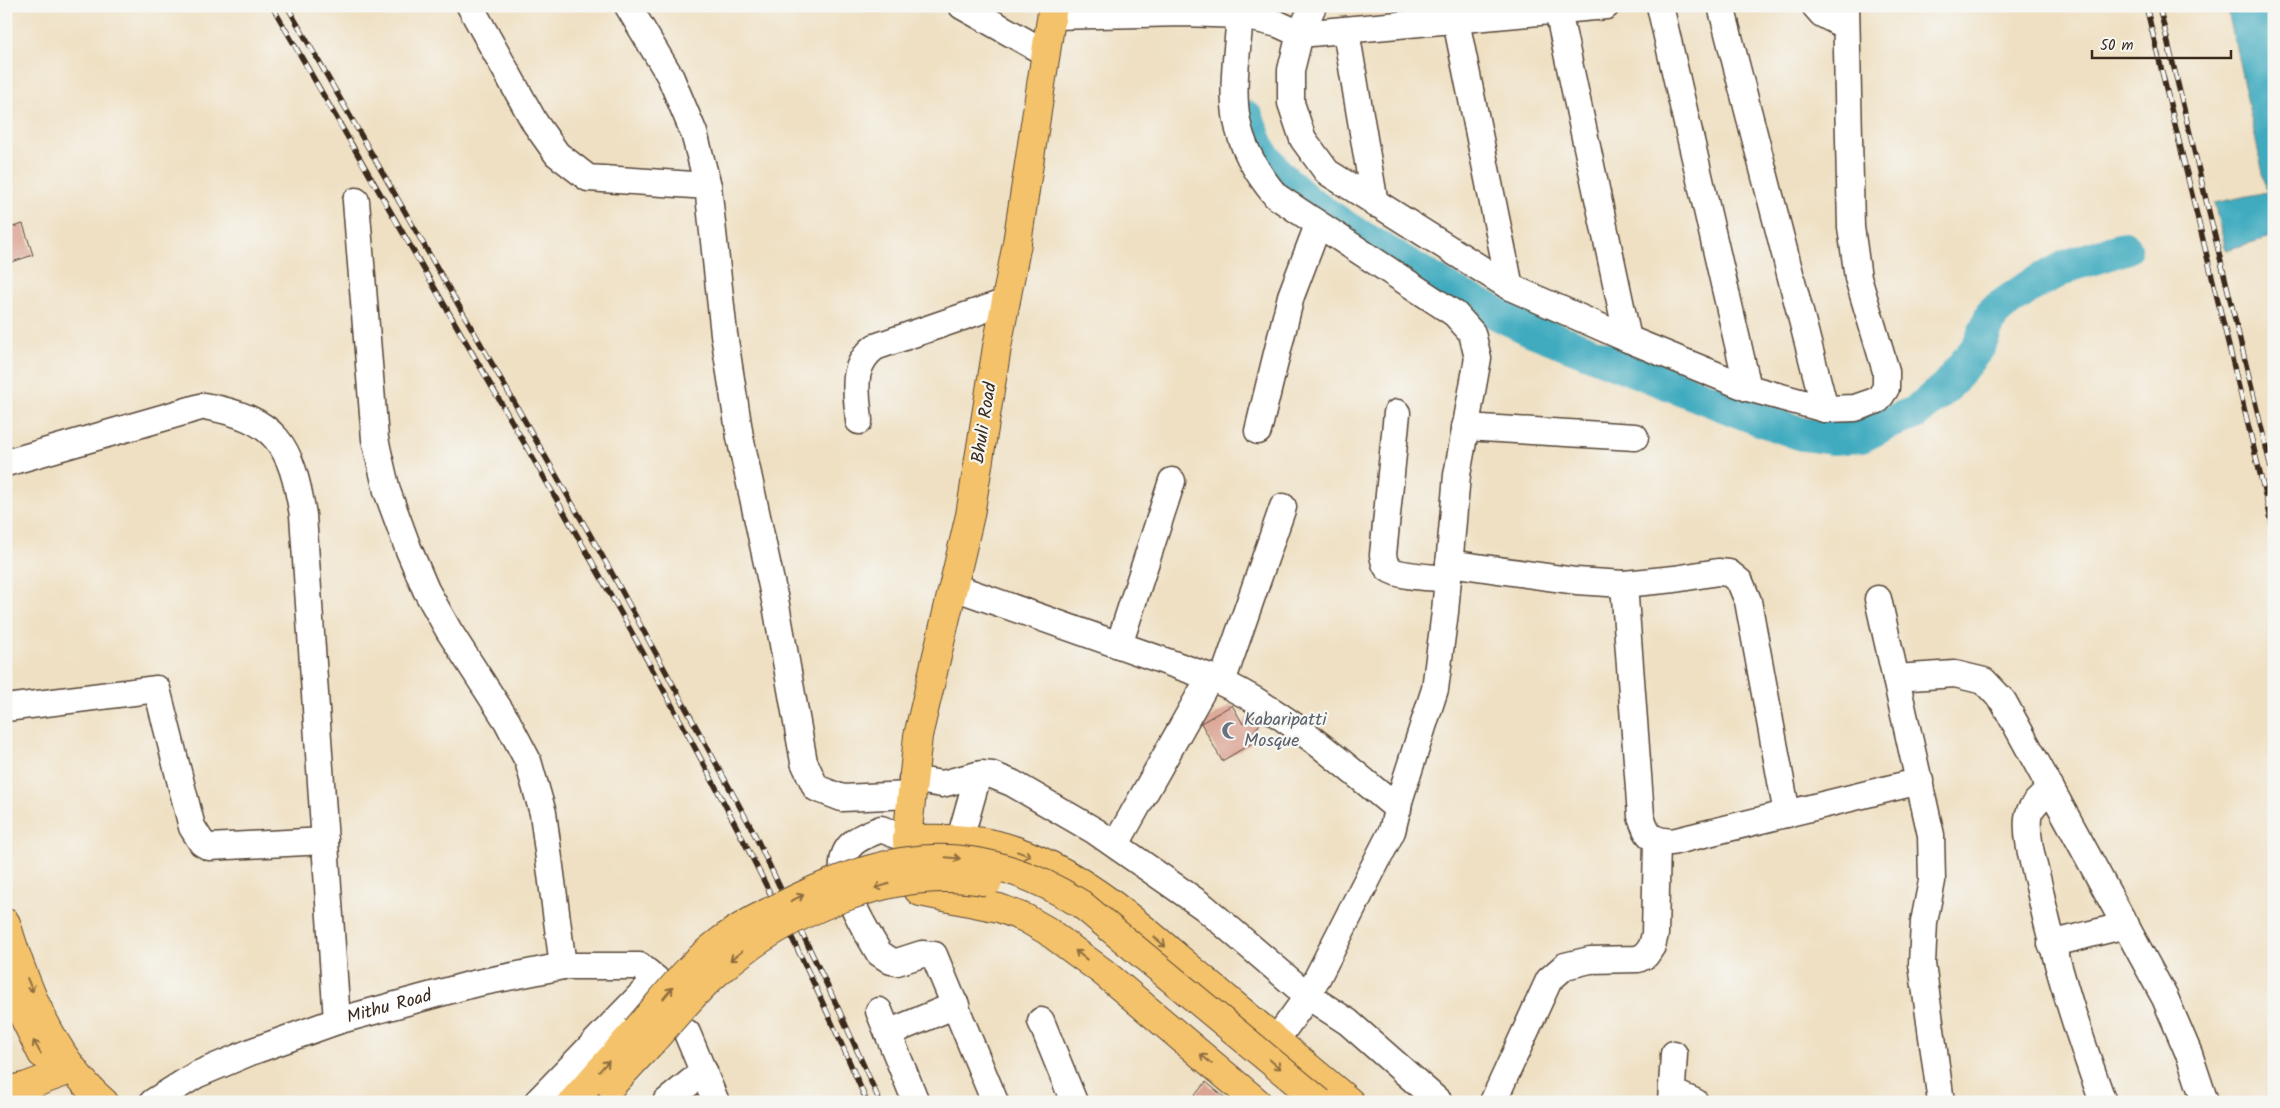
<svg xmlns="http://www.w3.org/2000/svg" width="2280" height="1108" font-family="Kalam,sans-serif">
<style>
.water{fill:#40abbf;stroke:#3e6a6e}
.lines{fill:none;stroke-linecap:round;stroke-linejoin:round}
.river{stroke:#40abbf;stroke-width:34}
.building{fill:#d99d8c}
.minor-casing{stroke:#564537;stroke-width:29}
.major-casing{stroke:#564537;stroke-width:30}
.highway-casing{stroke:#564537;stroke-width:30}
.minor{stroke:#fff;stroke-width:26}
.major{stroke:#f4c26a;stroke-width:28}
.highway{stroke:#f4c26a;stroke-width:28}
.rail-casing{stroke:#3b2a1e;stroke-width:5.5}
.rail{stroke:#f6f6f2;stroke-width:4;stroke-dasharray:11;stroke-linecap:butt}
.highway-bridge-casing{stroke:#564537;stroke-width:30;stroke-linecap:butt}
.highway-bridge{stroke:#f4c26a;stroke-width:28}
.oneway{stroke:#8e6e40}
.labels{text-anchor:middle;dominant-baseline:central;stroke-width:4.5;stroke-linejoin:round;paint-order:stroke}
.street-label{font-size:18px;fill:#3b2a1e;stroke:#f6f6f2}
.worship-label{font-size:18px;fill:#5b616d;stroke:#f6f6f2;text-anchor:start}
</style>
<rect width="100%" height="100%" fill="#f6f6f2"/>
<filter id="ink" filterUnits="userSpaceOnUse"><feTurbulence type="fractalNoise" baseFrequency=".02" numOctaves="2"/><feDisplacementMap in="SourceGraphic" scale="10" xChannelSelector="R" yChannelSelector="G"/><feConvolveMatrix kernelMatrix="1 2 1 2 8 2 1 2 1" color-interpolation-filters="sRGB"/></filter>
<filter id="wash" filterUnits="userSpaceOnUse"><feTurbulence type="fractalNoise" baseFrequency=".0096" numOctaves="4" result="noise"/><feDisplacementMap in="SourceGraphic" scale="20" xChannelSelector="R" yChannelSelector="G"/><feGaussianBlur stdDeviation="1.12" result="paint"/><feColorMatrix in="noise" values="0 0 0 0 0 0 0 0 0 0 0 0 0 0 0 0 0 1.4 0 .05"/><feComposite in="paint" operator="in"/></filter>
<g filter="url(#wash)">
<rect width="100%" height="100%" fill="#efe0c3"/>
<!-- water -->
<polygon class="water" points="2227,6 2274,6 2274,236 2226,250 2214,203 2267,192"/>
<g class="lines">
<!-- river -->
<polyline class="river" points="1247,118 1260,151 1280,177 1309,203 1348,229 1455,293 1532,330 1746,414 1802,434 1832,438 1861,436 1885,424 1915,413 1946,387 1979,346 1993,312 2032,285 2068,266 2125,248"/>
</g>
<g id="blocks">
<!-- building -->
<g class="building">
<polygon points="23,224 33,255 6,264 6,229"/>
<polygon points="1232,705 1243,724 1250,715 1261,722 1251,736 1254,742 1222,761 1201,723"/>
<polygon points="1206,1082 1230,1102 1189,1102"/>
</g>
</g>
</g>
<g filter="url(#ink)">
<use href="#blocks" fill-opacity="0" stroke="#564537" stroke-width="1"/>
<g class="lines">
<defs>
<g id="minor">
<polyline points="470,6 535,123 557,154 588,178 708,186 724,334 740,437 776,605 804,762 816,788 842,798 911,795"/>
<polyline points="628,6 670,76 694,133 708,186"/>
<polyline points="962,6 1046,53"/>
<polyline points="1313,6 1300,34 1291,70 1291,103 1303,139 1327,172 1510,287 1628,339 1748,388 1825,409 1855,408 1878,400 1886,388 1886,371 1858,278 1851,227 1846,6"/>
<polyline points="1453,6 1510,287"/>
<polyline points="1557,6 1628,339"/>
<polyline points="1660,6 1748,388"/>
<polyline points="1721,6 1825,409"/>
<polyline points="1815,6 1822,14 1845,26"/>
<path d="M 1240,15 C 1234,92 1222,132 1276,196 L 1455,314 L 1472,333 L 1478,358 L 1457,475 L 1445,612 L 1435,689 L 1400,798 L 1392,831 L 1308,996 L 1276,1040"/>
<polyline points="1052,16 1184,13 1240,15 1278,24 1300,34 1606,6"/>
<polyline points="1346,31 1375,204"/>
<polyline points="356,201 375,439 387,491 408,548 426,590 449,631 507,721 528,761 543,813 563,966"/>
<path d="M 1397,413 L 1383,555 C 1384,560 1385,566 1389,569 C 1400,577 1434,577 1448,579"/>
<path d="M 859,421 C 857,392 849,367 875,347 L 1006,302"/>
<polyline points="1465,427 1635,437"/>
<polyline points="1258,431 1291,296 1318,225"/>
<path d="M 6,463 L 204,406 C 277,419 291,444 303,515 L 337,1021"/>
<polyline points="1449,563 1576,581 1624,584 1675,579 1718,572 1729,573 1740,582 1748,601 1787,814"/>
<path d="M 1624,584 L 1641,816 C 1647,837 1651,840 1672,842 L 1920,781"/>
<path d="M 954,587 L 1210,677 C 1283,709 1338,760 1398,809"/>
<polyline points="1878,599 1931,835 1932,881 1924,922 1922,964 1941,1102"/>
<polyline points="1119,645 1172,481"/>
<polyline points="1896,678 1955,674 1984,681 2003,701 2165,998 2189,1054 2205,1102"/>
<polyline points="1222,682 1283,507"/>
<polyline points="6,708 157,689 192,827 202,843 209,847 325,841"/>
<polyline points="912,779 942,784 981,774 992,775 1012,783 1095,831 1204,907 1308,996 1348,1022 1439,1102"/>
<path d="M 2051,789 C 2043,796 2029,806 2028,818 C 2026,840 2034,865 2039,886 C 2054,960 2077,1031 2103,1102"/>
<path d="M 907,839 L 881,829 C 872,833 861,836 853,843 C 824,868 865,928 879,953 L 891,961 L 897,962 L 922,954 L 934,955 L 995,1102"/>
<polyline points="960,839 978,775"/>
<polyline points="1116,844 1210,677"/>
<polyline points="2051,944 2126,925"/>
<polyline points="879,1011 916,1102"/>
<polyline points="1041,1021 1074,1102"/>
<polyline points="687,1033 716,1102"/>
<polyline points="888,1033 956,1005"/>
<polyline points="1672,1092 1695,1102"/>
<path id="s1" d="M 153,1102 L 196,1075 L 253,1051 L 337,1021 L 473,984 L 563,966 L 640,966 L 656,979 L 537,1102"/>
<polyline points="666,1102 704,1071"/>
<polyline points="1493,1102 1549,980 1565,966 1590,960 1638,959 1646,955 1652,946 1655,934 1657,841"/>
<polyline points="1671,1102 1674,1054"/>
</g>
<g id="major">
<polyline points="1053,6 1017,243 997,347 970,515 918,736 907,839 909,880 920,892 999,908 1025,918 1046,930 1103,972 1257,1102"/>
<path d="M 907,839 C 940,839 973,837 1005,847 C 1080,870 1137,923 1196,973 C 1248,1016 1299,1059 1350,1102"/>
</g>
<g id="highway">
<path d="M 6,923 C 24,983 55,1061 104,1102"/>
<polyline points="6,981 42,1054"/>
<polyline points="611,1086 651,1043"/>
<polyline points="6,1091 27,1086 73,1069"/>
<polyline points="572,1102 636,1030"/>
</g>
</defs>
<!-- minor casing -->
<use href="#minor" class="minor-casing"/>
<!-- major casing -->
<use href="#major" class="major-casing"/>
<!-- highway casing -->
<use href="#highway" class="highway-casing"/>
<!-- minor -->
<use href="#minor" class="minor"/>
<!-- major -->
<use href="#major" class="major"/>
<!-- highway -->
<use href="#highway" class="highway"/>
<defs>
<g id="rail">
<path d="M 272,6 C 355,151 439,296 523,441 C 647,656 769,873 867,1102"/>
<polyline points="287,6 608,566 752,829 839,1010 880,1102"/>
<polyline points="2146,6 2274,531"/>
<polyline points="2159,6 2274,480"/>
</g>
</defs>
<!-- rail casing -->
<use href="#rail" class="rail-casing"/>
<!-- rail -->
<use href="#rail" class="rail"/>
<defs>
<g id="highway-bridge">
<path d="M 636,1030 C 663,1000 687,966 719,942 C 742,924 769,912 795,899 C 899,848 980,841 1081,904 L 1320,1102"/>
<path d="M 651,1043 C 673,1019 694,992 719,971 C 788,911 895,864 988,882"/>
</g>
</defs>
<!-- highway-bridge casing -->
<use href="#highway-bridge" class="highway-bridge-casing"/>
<!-- highway-bridge -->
<use href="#highway-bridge" class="highway-bridge"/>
</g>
<!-- one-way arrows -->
<defs><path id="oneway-shaft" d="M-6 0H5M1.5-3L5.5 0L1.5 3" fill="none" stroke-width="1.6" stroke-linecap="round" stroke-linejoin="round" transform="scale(1.25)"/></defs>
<g class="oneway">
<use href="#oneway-shaft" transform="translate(1024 854) rotate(20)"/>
<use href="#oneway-shaft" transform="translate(953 858) rotate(5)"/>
<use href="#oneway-shaft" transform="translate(882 886) rotate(162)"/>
<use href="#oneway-shaft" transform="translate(797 898) rotate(-26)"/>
<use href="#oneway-shaft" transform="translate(1160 942) rotate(40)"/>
<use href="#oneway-shaft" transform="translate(1081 955) rotate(-142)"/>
<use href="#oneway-shaft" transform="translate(736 956) rotate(142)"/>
<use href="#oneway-shaft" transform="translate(30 985) rotate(67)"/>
<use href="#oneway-shaft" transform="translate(668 993) rotate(-50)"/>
<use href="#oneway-shaft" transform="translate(37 1047) rotate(-120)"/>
<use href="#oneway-shaft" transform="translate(1206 1059) rotate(-140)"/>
<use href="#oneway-shaft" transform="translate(1275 1064) rotate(40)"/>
<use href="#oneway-shaft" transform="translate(604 1066) rotate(-48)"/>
</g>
</g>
<!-- icons -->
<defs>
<symbol id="mosque-bare" viewBox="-9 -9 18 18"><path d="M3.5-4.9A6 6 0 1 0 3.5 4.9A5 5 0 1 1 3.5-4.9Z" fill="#6b7280" stroke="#f6f6f2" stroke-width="2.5" paint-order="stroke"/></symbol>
</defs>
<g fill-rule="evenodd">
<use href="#mosque-bare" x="1218" y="718" width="25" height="25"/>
</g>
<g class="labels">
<!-- street labels -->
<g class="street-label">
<text transform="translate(985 423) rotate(-81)">Bhuli Road</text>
<text stroke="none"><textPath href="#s1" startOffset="256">Mithu Road</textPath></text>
</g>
<!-- worship labels -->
<g class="worship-label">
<text x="1244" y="720">Kabaripatti<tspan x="1244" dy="21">Mosque</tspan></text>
</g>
</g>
<!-- margin -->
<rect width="2280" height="1108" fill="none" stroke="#f6f6f2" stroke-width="25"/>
<!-- scale -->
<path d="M2092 50v8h139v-8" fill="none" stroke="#3b2a1e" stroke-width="2.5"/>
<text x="2100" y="50" font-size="15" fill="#3b2a1e" stroke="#f6f6f2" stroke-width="4" paint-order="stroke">50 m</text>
</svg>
